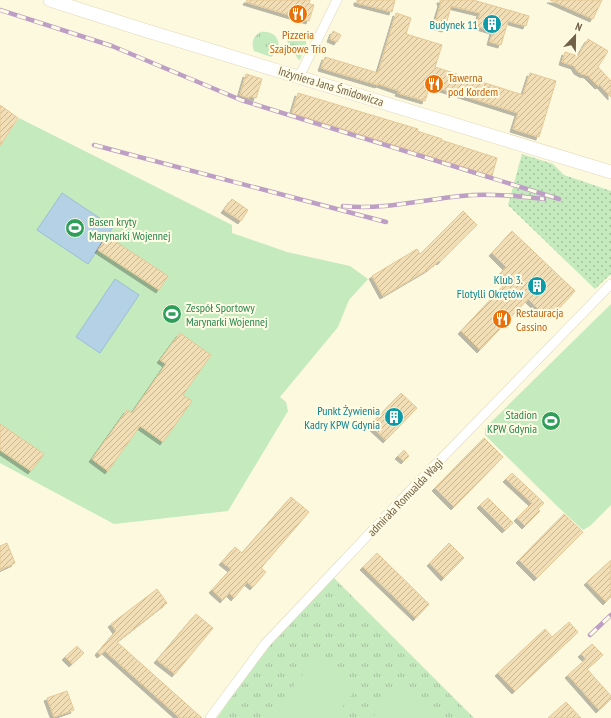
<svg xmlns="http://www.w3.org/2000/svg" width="611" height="718" font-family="'PT Sans Narrow',sans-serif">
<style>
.grass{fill:url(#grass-tufts)}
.park{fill:url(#park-dots)}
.pitch{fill:#c4eabe}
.water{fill:#b4d1e6;stroke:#9abed8}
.building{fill:url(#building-hatch);stroke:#e5c996;filter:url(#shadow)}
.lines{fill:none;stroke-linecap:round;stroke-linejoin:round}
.street-casing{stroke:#e0d6bb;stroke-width:10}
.secondary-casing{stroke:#e3d7b6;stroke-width:14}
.street{stroke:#fff;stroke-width:9}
.secondary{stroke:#fff;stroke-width:13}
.rail-casing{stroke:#bd9fc5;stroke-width:4.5}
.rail{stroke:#fffce5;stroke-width:3;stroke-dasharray:9;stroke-linecap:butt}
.labels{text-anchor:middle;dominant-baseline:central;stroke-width:4;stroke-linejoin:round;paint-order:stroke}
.culture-label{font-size:12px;fill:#0d838f;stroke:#fffce5;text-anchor:end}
.food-label{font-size:12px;fill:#c56008;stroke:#fffce5;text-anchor:start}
.street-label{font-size:12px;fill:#736247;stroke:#fffce5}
.leisure-label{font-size:12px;fill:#27864d;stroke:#fffce5;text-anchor:start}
</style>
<defs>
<pattern id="grass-tufts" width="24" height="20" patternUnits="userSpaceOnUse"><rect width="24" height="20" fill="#c4eabe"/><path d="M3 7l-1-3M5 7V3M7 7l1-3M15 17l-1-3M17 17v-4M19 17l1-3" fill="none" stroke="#a4c19c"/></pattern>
<pattern id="park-dots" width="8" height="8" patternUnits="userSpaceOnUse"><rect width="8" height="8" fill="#c4eabe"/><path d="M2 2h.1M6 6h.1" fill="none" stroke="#a4c19c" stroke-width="1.8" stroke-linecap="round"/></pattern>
<pattern id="building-hatch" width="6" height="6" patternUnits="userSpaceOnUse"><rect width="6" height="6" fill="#f2deb6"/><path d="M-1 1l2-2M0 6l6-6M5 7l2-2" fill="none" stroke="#c8b796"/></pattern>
<filter id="shadow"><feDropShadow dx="-3" dy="3" stdDeviation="0" flood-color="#0004"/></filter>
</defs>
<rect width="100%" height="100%" fill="#fcf9df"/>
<!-- grass -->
<g class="grass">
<path d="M 260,32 C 278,29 285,47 271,57 L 254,51 C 251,43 253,37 260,32 Z"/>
<polygon points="290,35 306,41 306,44 300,60 298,59 287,41 286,38"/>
<polygon points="334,578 474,718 217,718 239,686 278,635"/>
</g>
<!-- park -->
<polygon class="park" points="522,154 553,164 564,175 611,191 611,274 595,289 508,205"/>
<!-- pitch -->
<g class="pitch">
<polygon points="19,118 232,225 232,233 287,252 350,266 368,279 349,300 338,327 280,397 286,402 288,411 228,511 114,524 0,463 0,146"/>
<polygon points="611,304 611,505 590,526 583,530 557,506 485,435 485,428"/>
<polygon points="316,658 356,689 334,718 269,718"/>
<polygon points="400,686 437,718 372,718"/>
</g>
<!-- water -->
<g class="water">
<polygon points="62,193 113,227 88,264 37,230"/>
<polygon points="115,279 139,295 100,353 76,337"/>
</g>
<!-- building -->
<g class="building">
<polygon points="247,0 310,0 309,4 314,5 309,21 246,2"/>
<polygon points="357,0 395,0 392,12 357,3"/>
<polygon points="440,0 473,0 529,16 526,26 508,21 501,45 490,42 493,31 476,26 480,13 451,6 445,29 434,26 441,3 440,2"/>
<polygon points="550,0 602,0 593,19"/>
<polygon points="396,13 411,18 406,34 442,45 435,67 523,95 530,73 556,81 539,137 513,129 518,113 430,85 425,101 398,93 399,91 379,84 378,85 321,68 325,57 378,73"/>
<polygon points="333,31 341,35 337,42 330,39"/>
<polygon points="588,39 608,51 598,67 611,81 611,97 600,85 598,86 587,75 582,74 577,71 574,66 562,62 565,52 578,56"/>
<polygon points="246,74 262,79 256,98 250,96 249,98 240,95"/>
<polygon points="298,93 418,129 417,131 442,139 441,140 497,158 492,176 292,113"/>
<polygon points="0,105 18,118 0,146"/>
<polygon points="232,199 248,210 241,221 224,210"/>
<polygon points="463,211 477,225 440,262 439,261 429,269 383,296 372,276 417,249 420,254"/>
<polygon points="512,231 575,291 553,315 549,312 545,316 528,299 480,350 461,331 509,280 501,273 506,267 492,253"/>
<polygon points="107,236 168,276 159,290 98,250"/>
<polygon points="180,333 211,355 183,395 192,401 163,442 140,426 108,471 92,459 127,410 132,413 166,364 160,360"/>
<polygon points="401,393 417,408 386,440 370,425"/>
<polygon points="0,424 44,454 31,471 0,450"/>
<polygon points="484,438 503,457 454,507 435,488"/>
<polygon points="404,450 409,456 404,461 398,456"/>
<polygon points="512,473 544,503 538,509 540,511 525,526 517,518 532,503 506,479"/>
<polygon points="291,497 309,512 261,568 266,572 253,587 247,582 234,598 229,593 223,600 212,590 231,569 222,562 235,547 242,553"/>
<polygon points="488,498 513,523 505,530 480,505"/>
<polygon points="564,514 583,532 537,578 519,560"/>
<polygon points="7,543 15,563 0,570 0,546"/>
<polygon points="449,543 464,558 444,578 430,563"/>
<polygon points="377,553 429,604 416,618 363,567"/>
<polygon points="611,560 611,597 606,602 587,582"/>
<polygon points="157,589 167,603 117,642 202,718 180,718 105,651 100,655 98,652 116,631 111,624"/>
<polygon points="196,614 213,628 175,674 157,660"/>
<polygon points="569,622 578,632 515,691 498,673 545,629 552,637"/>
<polygon points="592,644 603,655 587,669 611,696 611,699 599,710 568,675 586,659 581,654"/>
<polygon points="77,646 84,653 72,664 65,657"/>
<polygon points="67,691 74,710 54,717 47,698"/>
<polygon points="566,702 581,718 548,718"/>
</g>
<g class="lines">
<defs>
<g id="street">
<polyline points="299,77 337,0"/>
<polyline points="210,718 265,644 403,498 611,284"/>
</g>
<polyline id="secondary" points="50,0 144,30 611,172"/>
</defs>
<!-- street casing -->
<use href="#street" class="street-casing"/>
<!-- secondary casing -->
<use href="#secondary" class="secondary-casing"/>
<!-- street -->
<use href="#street" class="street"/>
<!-- secondary -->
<use href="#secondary" class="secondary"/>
<defs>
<g id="rail">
<polyline points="0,10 112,46 241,100 559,199"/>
<polyline points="94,145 386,222"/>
<path d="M 343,206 C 384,210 421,200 461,196 C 489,193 516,196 544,199"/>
<polyline points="590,635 611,615"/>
</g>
</defs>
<!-- rail casing -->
<use href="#rail" class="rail-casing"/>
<!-- rail -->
<use href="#rail" class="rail"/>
</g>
<!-- icons -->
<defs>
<symbol id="restaurant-disc" viewBox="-11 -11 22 22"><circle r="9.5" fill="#e8710a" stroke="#fffce5"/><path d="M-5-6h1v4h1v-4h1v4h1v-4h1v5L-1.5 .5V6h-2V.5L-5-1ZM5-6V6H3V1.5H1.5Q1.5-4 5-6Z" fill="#fff"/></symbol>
<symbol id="building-disc" viewBox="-11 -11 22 22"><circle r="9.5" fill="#0f9aa8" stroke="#fffce5"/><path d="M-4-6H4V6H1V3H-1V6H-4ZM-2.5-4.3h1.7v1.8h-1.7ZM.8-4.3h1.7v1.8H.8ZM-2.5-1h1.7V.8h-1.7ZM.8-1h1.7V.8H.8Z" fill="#fff"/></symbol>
<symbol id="stadium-disc" viewBox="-11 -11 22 22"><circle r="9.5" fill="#2e9e5b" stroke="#fffce5"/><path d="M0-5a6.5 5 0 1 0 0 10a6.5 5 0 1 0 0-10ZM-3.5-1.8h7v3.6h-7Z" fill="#fff"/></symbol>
</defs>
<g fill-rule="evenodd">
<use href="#restaurant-disc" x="287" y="3" width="22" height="22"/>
<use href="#building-disc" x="481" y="13" width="22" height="22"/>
<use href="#restaurant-disc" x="423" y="73" width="22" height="22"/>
<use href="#stadium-disc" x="64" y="217" width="22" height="22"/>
<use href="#building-disc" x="526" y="275" width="22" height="22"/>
<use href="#stadium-disc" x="161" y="303" width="22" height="22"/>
<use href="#restaurant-disc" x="491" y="308" width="22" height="22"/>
<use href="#building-disc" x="383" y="406" width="22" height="22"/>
<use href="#stadium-disc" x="540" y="410" width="22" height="22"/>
</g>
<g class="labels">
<!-- culture labels -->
<g class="culture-label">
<text x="478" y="24">Budynek 11</text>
<text x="523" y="279">Klub 3.<tspan x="523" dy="14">Flotylli Okrętów</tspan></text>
<text x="380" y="410">Punkt Żywienia<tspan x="380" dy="14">Kadry KPW Gdynia</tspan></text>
</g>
<!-- food labels -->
<g class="food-label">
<text x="298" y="34" text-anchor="middle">Pizzeria<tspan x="298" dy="14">Szajbowe Trio</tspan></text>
<text x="448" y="77">Tawerna<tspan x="448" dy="14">pod Kordem</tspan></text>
<text x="516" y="312">Restauracja<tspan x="516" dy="14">Cassino</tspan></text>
</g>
<!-- street labels -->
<g class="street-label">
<text transform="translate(331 86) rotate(17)">Inżyniera Jana Śmidowicza</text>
<text transform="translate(405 497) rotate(-46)">admirała Romualda Wagi</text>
</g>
<!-- leisure labels -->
<g class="leisure-label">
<text x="89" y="221">Basen kryty<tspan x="89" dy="14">Marynarki Wojennej</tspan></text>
<text x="186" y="307">Zespół Sportowy<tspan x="186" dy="14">Marynarki Wojennej</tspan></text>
<text x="537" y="414" text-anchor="end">Stadion<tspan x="537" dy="14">KPW Gdynia</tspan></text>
</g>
</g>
<!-- north arrow -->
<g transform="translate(575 36) rotate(22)" stroke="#fffce5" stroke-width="3" paint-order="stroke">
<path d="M0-3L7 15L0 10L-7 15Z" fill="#736247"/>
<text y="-6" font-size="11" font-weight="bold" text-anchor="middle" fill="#736247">N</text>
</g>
</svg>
